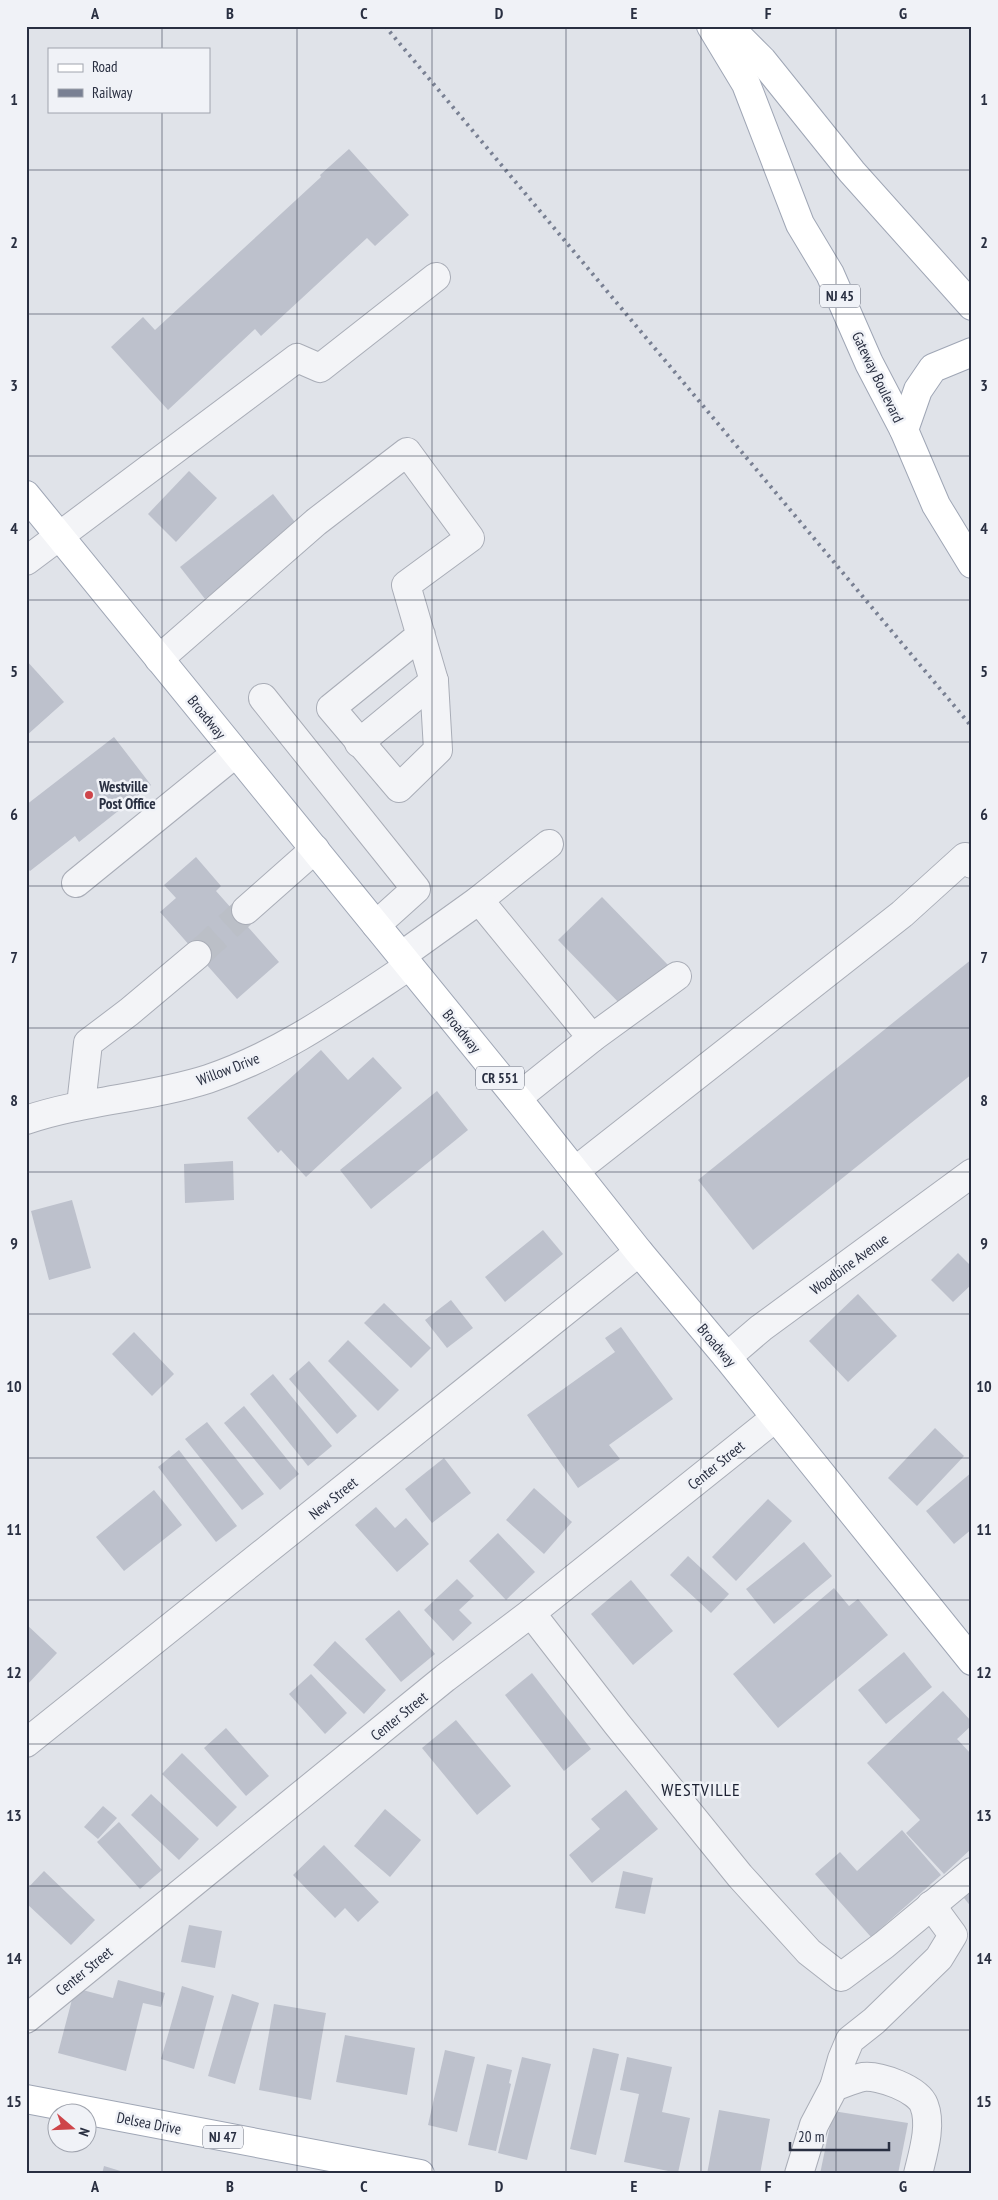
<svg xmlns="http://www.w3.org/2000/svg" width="998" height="2200" font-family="'PT Sans Narrow',sans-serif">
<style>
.building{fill:#bdc1cc}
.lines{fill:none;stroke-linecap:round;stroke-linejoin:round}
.minor-tunnel{stroke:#bbbfc7;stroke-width:28;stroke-dasharray:28 14;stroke-linecap:butt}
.minor-casing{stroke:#a9adb7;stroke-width:30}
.major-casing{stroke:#9fa6b5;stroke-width:30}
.minor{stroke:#f3f4f7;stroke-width:28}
.major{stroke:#fff;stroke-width:28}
.rail{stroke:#798093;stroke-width:4;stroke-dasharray:2.5 5;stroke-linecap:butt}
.grid{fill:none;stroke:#292f41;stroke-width:1;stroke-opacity:0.55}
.poi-dot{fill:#ce454a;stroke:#f0f2f7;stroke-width:2}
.labels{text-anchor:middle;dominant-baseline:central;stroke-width:5;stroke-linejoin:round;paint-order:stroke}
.shield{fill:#f0f2f7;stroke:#656a78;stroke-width:1}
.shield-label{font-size:14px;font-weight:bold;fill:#292f41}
.street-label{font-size:15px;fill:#292f41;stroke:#f0f2f7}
.poi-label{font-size:15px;font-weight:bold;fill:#292f41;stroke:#f0f2f7;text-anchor:start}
.quarter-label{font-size:18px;letter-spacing:1px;fill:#1b2031;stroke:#f0f2f7}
.neatline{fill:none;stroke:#292f41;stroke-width:2}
.grid-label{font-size:16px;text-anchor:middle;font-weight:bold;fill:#292f41}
</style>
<rect width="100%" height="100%" fill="#e0e3e9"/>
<!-- building -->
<g class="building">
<polygon points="349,149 409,215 375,246 367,238 261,336 255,329 168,410 111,347 143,317 155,330 321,177 320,175"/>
<polygon points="189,471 217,498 176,542 148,514"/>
<polygon points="273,494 298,526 205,599 180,567"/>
<polygon points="26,660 64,702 26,736"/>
<polygon points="114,737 151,785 79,842 75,836 30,871 26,867 26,805"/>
<polygon points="196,857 221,886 216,891 279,962 237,999 160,912 176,898 164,885"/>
<polygon points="602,897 669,966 625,1009 558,940"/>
<polygon points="972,959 972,1074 753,1250 698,1180"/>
<polygon points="321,1050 348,1080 373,1057 402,1088 306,1177 281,1150 278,1153 247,1118"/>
<polygon points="437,1091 468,1130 371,1209 340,1170"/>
<polygon points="233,1161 234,1200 185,1203 184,1164"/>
<polygon points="72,1200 91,1268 49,1280 31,1211"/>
<polygon points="543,1230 563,1254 505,1302 485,1277"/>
<polygon points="958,1253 972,1267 972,1284 953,1302 931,1280"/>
<polygon points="858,1294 897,1336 848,1382 809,1341"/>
<polygon points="451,1300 473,1328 447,1348 425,1320"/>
<polygon points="384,1303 431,1348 411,1368 364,1323"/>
<polygon points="621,1327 673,1399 609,1445 620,1459 578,1488 527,1415 615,1352 605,1338"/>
<polygon points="134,1332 174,1374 152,1396 112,1354"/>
<polygon points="348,1340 399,1390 378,1411 328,1361"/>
<polygon points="309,1361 357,1416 337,1434 289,1379"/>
<polygon points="273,1374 332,1446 308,1466 250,1394"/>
<polygon points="244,1406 299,1474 280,1490 224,1423"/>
<polygon points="207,1422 264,1494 242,1510 185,1439"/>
<polygon points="935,1428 964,1456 917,1506 888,1478"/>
<polygon points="179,1450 237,1526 216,1542 158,1467"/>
<polygon points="444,1458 471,1493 432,1523 405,1489"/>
<polygon points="972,1472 972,1529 954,1544 926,1511"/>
<polygon points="534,1488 572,1522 544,1554 506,1520"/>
<polygon points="154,1490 182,1525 124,1571 96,1537"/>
<polygon points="768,1499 792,1521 736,1581 712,1557"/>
<polygon points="376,1507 395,1528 406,1518 429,1544 397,1572 355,1525"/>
<polygon points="498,1533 535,1572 506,1600 469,1561"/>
<polygon points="804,1542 832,1576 774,1624 746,1589"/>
<polygon points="688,1556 729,1594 711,1613 670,1575"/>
<polygon points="457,1579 474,1596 459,1610 472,1623 453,1641 424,1610"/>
<polygon points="631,1580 673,1631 633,1665 591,1614"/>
<polygon points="834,1588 849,1606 858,1599 888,1635 778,1728 733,1674"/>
<polygon points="399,1610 435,1654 401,1682 365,1639"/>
<polygon points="26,1624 57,1653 26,1686"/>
<polygon points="335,1641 386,1690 364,1714 313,1665"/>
<polygon points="904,1652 932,1687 886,1724 858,1690"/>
<polygon points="532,1673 591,1749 564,1771 505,1695"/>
<polygon points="311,1674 347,1713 325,1734 289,1694"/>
<polygon points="943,1691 972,1722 972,1725 957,1739 972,1755 972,1848 944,1874 906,1833 920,1820 867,1763"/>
<polygon points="456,1720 511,1786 477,1815 422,1748"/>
<polygon points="226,1728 269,1776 246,1796 204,1748"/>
<polygon points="182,1753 237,1807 217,1827 162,1774"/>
<polygon points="626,1790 658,1829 592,1883 569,1855 600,1829 591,1819"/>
<polygon points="151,1794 199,1839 179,1860 131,1815"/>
<polygon points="103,1806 117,1818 98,1839 84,1827"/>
<polygon points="385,1809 421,1840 390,1877 354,1846"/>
<polygon points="119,1822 162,1870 140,1889 97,1842"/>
<polygon points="902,1830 941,1875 871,1937 815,1874 840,1852 857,1871"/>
<polygon points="324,1845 379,1902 358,1922 345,1908 335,1918 293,1875"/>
<polygon points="44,1871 95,1920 71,1945 26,1903 26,1890"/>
<polygon points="623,1871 653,1878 645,1914 615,1908"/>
<polygon points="972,1891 972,1908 964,1898"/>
<polygon points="189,1925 222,1931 215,1968 181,1962"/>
<polygon points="118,1980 165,1993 161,2007 143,2003 126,2071 58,2053 75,1988 113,1998"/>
<polygon points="182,1986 214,1996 194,2069 161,2059"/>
<polygon points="232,1994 259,2003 235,2084 208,2076"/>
<polygon points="274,2004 326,2013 311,2100 259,2090"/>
<polygon points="345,2035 415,2048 407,2095 336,2082"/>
<polygon points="593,2048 619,2054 596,2155 570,2149"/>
<polygon points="445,2050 475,2057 457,2132 428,2125"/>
<polygon points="522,2057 551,2064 527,2160 498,2153"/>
<polygon points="627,2057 672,2067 662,2112 690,2118 678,2173 624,2162 639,2094 620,2090"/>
<polygon points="487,2064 512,2070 509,2083 511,2084 496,2151 468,2145"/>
<polygon points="719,2110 770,2119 760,2174 707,2174"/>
<polygon points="833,2111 908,2123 898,2174 820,2174"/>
<polygon points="104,2166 127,2173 127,2174 102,2174"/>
</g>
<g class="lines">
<!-- minor-tunnel -->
<polyline class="minor-tunnel" points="197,955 246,910"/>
<defs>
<g id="minor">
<polyline points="26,561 297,358 320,368 436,277"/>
<polyline points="159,659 316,522 407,452 470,538 406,585 434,681 438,750 399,788 331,708 421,635"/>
<polyline points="263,698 416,889 376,925"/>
<polyline points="359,743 434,681"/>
<polyline points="76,883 236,753"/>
<polyline points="479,900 549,844"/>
<polyline points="246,910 315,849"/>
<polyline points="401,956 479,900 592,1038 517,1098"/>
<polyline points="592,1038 677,976"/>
<polyline points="81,1105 88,1043 129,1012 197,955"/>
<path d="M 26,1120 C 85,1100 149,1098 208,1079 C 282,1054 344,1009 409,966"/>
<polyline points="575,1171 902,914 965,857 972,864"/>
<polyline points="727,1357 761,1328 972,1173"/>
<polyline points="531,1613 617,1724 740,1876 809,1952 841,1977 884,1945 972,1872"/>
<polyline points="26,1743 639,1252"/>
<polyline points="26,2019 445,1678 531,1613 775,1418"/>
<polyline points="834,2087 842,2059 850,2040 874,2021 939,1958 953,1935 931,1905"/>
<path d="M 799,2174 L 814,2125 L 834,2087 C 843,2084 853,2079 863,2077 C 879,2075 918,2089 924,2105 C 932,2125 923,2153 918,2174"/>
</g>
<g id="major">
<polyline points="711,26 746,84 800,224 830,274 869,363 904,430 936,505 972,564"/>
<polyline points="728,26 762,60 852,172 972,306"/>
<polyline points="904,430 918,390 933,368 972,352"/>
<polyline points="26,495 517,1098 639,1252 727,1357 972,1661"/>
<polyline points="26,2099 420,2174"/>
</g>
</defs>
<!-- minor casing -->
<use href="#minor" class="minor-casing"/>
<!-- major casing -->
<use href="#major" class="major-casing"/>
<!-- minor -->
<use href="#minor" class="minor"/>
<!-- major -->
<use href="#major" class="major"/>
<!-- rail -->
<polyline class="rail" points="385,26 972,727"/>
</g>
<!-- grid -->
<path class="grid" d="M 162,26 L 162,49M 297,26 L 297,2174M 432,26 L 432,2174M 566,26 L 566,2174M 701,26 L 701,2174M 836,26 L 836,2174M 162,111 L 162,2174M 26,170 L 972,170M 26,314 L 972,314M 26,456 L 972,456M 26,600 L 972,600M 26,742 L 972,742M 26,886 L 972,886M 26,1028 L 972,1028M 26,1172 L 972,1172M 26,1314 L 972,1314M 26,1458 L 972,1458M 26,1600 L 972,1600M 26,1744 L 972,1744M 26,1886 L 972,1886M 26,2030 L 972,2030"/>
<!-- markers -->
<circle class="poi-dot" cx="89" cy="795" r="5"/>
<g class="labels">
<!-- shield labels -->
<g class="shield">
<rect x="820" y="284.5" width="40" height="23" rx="4"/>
<rect x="476" y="1066.5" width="48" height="23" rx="4"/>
<rect x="203" y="2125.5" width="40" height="23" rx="4"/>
</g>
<g class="shield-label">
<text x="840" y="296">NJ 45</text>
<text x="500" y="1078">CR 551</text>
<text x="223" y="2137">NJ 47</text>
</g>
<!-- street labels -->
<g class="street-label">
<text transform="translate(878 377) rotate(64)">Gateway Boulevard</text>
<text transform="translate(207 717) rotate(51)">Broadway</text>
<text transform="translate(462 1031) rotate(51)">Broadway</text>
<text transform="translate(228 1069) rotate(-21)">Willow Drive</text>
<text transform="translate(849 1264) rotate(-36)">Woodbine Avenue</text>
<text transform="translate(717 1345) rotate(50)">Broadway</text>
<text transform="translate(716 1465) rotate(-39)">Center Street</text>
<text transform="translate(333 1498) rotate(-39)">New Street</text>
<text transform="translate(399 1716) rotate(-39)">Center Street</text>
<text transform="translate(84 1971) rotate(-39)">Center Street</text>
<text transform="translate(149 2123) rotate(11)">Delsea Drive</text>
</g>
<!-- poi labels -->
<g class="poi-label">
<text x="99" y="786">Westville<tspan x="99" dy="17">Post Office</tspan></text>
</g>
<!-- quarter labels -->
<g class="quarter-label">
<text x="701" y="1789">WESTVILLE</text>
</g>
</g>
<!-- border -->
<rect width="998" height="2200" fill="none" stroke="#f0f2f7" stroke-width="55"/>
<!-- legend -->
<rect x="48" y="48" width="162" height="65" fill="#f0f2f7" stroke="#a0a4ae"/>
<rect x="58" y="64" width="25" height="8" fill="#ffffff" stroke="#a0a4ae"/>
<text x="92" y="72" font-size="15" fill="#292f41">Road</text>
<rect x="58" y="89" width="25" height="8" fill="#798093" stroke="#a0a4ae"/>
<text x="92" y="98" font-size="15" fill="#292f41">Railway</text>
<!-- north arrow -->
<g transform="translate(72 2128) rotate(109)"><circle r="24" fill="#f0f2f7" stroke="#a0a4ae"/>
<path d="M0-4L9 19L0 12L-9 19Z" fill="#ce454a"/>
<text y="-8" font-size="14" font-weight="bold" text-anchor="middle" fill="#292f41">N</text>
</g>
<!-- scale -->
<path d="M790 2142v8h99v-8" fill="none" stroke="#292f41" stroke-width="2.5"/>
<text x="798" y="2142" font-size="15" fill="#292f41" stroke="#f0f2f7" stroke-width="4" paint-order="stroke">20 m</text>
<rect x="28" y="28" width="942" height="2144" class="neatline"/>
<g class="grid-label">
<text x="95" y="19">A</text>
<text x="230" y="19">B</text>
<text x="364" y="19">C</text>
<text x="499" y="19">D</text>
<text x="634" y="19">E</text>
<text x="768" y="19">F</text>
<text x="903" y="19">G</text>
<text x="14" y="105">1</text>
<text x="984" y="105">1</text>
<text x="14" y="248">2</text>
<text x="984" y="248">2</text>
<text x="14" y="391">3</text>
<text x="984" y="391">3</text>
<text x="14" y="534">4</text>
<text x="984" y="534">4</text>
<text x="14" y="677">5</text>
<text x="984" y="677">5</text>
<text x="14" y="820">6</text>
<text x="984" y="820">6</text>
<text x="14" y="963">7</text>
<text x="984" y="963">7</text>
<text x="14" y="1106">8</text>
<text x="984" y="1106">8</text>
<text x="14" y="1249">9</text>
<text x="984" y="1249">9</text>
<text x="14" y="1392">10</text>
<text x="984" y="1392">10</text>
<text x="14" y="1535">11</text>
<text x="984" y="1535">11</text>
<text x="14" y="1678">12</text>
<text x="984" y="1678">12</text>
<text x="14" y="1821">13</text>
<text x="984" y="1821">13</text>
<text x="14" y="1964">14</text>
<text x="984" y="1964">14</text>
<text x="14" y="2107">15</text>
<text x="984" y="2107">15</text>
<text x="95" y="2192">A</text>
<text x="230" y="2192">B</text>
<text x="364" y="2192">C</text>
<text x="499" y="2192">D</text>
<text x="634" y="2192">E</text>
<text x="768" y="2192">F</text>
<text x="903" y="2192">G</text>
</g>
</svg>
